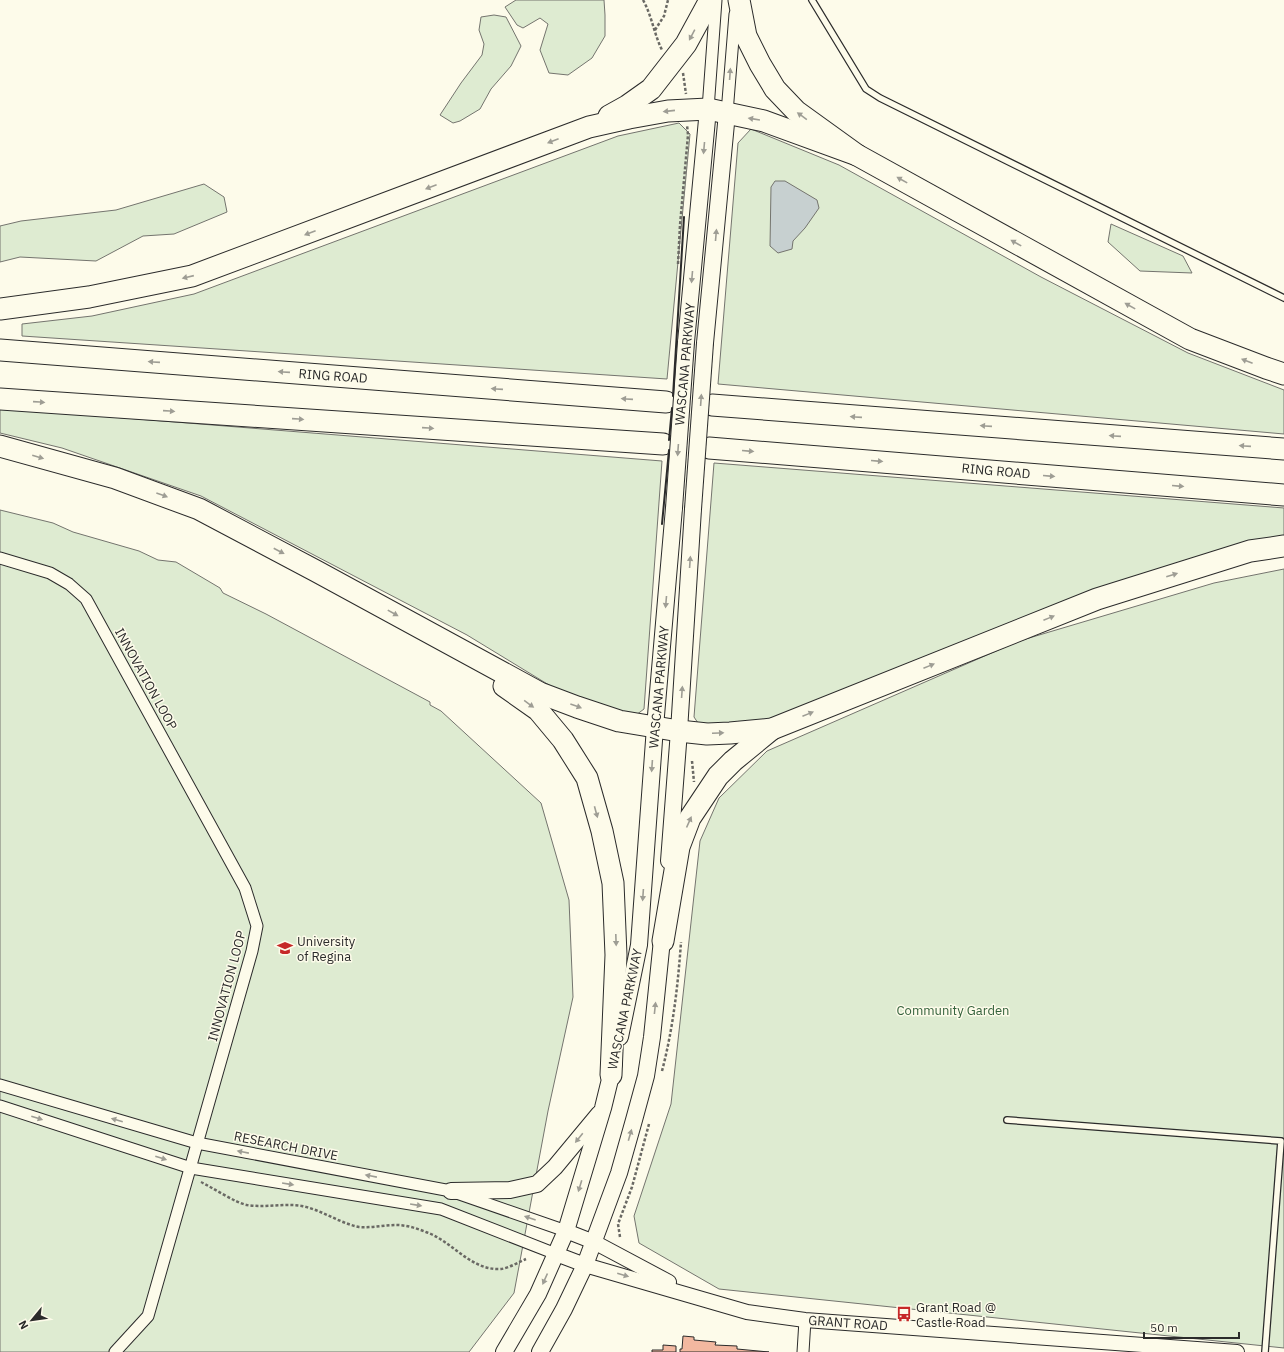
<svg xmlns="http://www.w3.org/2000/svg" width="1284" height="1352" font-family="'IBM Plex Sans',sans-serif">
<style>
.green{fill:#deebd1;stroke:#74746e}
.water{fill:#c7d0d0;stroke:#74746e}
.building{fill:#f2b8a0;stroke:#2b2b2b}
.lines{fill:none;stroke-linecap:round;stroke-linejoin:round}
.service-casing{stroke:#2b2b2b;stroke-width:8}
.minor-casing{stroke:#2b2b2b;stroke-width:13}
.tertiary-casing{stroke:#2b2b2b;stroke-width:16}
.secondary-casing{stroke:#2b2b2b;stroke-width:18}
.motorway-casing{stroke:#2b2b2b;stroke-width:23}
.path{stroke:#6a6964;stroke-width:2.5;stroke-dasharray:3 2;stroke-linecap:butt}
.service{stroke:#fdfbea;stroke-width:5.5}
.minor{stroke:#fdfbea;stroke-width:11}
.tertiary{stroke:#fdfbea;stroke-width:14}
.secondary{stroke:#fdfbea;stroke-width:16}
.motorway{stroke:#fdfbea;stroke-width:21}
.secondary-bridge-casing{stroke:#2b2b2b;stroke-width:18;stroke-linecap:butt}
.secondary-bridge{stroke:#fdfbea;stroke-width:16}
.wall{stroke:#2b2b2b;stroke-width:2}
.oneway{fill:#9e9d94}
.labels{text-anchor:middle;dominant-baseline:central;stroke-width:3;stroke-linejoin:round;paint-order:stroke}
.street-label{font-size:13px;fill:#2b2b2b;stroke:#fdfbea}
.poi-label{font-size:13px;fill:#2b2b2b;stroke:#fdfbea;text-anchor:start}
.park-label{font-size:13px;fill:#34623c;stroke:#fdfbea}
</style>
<rect width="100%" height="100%" fill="#fdfbea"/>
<!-- green -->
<g class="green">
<polygon points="516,0 604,0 605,15 605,36 592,58 568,75 549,73 540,50 548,24 540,18 523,28 517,25 505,7"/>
<polygon points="494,15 506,17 521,46 511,66 491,89 480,109 460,121 453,123 440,115 461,83 482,55 484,44 479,30 481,17"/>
<polygon points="679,123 690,134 667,379 22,336 22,324 92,316 194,294 618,136"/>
<polygon points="751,129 839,165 1041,277 1188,353 1284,390 1284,434 718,384 738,143"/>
<polygon points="204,184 224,197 227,212 174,234 143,236 96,261 20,257 0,262 0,226 21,221 116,210"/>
<polygon points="1111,224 1183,256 1192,273 1140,271 1108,242"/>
<polygon points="0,408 662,461 644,709 636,715 567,696 467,635 201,496 62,448 0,433"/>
<polygon points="714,463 1284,508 1284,541 774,720 700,726 694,717"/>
<polygon points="0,510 53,523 73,532 139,551 158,560 176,562 220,588 223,593 266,614 430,702 430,705 441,711 541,803 569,900 573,997 548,1111 514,1293 469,1352 0,1352"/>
<polygon points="1284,569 1284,1348 719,1289 639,1243 634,1216 671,1104 700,841 719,798 767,751 1019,641 1214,583"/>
</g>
<!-- water -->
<polygon class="water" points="775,181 785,181 817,200 819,208 805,228 793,241 792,249 778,253 770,246 771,187"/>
<!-- building -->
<g class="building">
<polygon points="683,1336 694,1337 694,1340 716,1342 715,1345 737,1346 737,1349 769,1352 680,1352 680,1349 682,1349"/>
<polygon points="663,1345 676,1346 676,1352 652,1352 652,1350 663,1350"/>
</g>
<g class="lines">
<defs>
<g id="service">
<polyline points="812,0 866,89 880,98 1284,298"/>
<polyline points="1007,1120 1281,1141 1265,1352"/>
</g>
<g id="minor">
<polyline points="708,109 716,0"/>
<polyline points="727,113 735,14"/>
<polyline points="0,558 50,573 69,584 86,599 245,888 257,926 252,951 148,1316 115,1352"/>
<polyline points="0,1085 197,1143 451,1191 566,1231"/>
<polyline points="0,1106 191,1168 441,1209 556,1254"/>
<polyline points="803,1352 805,1320"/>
</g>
<g id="tertiary">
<polyline points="566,1231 594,1242 669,1282"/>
<polyline points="556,1254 585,1265 747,1312 805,1320 1237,1352"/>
</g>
<g id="secondary">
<polyline points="686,342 708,109"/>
<polyline points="705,343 727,113"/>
<polyline points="669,861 679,731 693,509"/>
<polyline points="620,1037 639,945 655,727 674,508"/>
<polyline points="451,1191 510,1190 537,1184 555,1167 599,1114"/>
<polyline points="504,1352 538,1294 566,1231 603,1108 614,1063"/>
<polyline points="540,1352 564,1309 585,1265 619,1173 634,1120 646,1076 652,1037 663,930"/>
</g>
<g id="motorway">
<polyline points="739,0 746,36 760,64 775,89 796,111 857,155 1190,339 1266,368 1284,374"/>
<polyline points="609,116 627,106 651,89 686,44 710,0"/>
<polyline points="0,309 89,297 192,276 589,127 629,118 668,111 708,109 764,121 857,155"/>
<polyline points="0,350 666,402"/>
<polyline points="0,399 663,444"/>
<polyline points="712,405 1284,449"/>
<polyline points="0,446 115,478 199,509 316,571 540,693 577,707 619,721 679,731 707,734 730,733 772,729 1097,599 1250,551 1284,546"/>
<polyline points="709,448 1284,495"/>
<polyline points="504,686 538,710 563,740 587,778 602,831 613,883 616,955 611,1075"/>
<polyline points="663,941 679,847 690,818 718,776 733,761 772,729"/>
</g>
</defs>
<!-- service casing -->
<use href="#service" class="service-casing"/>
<!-- minor casing -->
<use href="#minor" class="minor-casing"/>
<!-- tertiary casing -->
<use href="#tertiary" class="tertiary-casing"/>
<!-- secondary casing -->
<use href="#secondary" class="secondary-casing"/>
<!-- motorway casing -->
<use href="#motorway" class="motorway-casing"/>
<!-- path -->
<g class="path">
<path d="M 643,0 C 652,16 654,34 662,50"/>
<polyline points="655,30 664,16 668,0"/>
<polyline points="683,73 686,94"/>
<polyline points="678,264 680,225 688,135 687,125"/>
<polyline points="692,761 694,782"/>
<path d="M 662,1071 C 673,1029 678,985 681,942"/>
<path d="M 201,1182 C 213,1188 236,1203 247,1205 C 266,1208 284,1203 302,1206 C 322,1210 339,1223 359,1227 C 372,1228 384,1225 396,1225 C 406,1225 416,1228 426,1232 C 452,1241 471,1271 501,1269 C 509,1268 519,1262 526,1259"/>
<polyline points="620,1237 618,1224 632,1187 649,1124"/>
</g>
<!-- service -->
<use href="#service" class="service"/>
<!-- minor -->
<use href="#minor" class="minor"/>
<!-- tertiary -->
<use href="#tertiary" class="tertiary"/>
<!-- secondary -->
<use href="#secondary" class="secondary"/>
<!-- motorway -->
<use href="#motorway" class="motorway"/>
<defs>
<g id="secondary-bridge">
<polyline points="674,508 686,342"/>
<polyline points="693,509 705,343"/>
</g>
</defs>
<!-- secondary-bridge casing -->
<use href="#secondary-bridge" class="secondary-bridge-casing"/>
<!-- secondary-bridge -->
<use href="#secondary-bridge" class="secondary-bridge"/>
<!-- wall -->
<g class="wall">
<polyline points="673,396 684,217"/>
<polyline points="669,440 672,408"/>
<polyline points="662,524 669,450"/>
</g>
</g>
<!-- one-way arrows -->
<defs><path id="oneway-solid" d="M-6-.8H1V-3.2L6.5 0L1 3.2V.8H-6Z"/></defs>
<g class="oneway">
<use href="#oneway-solid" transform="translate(692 35) rotate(118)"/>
<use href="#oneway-solid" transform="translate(730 74) rotate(-86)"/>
<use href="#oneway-solid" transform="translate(669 111) rotate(174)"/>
<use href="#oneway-solid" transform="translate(802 116) rotate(-144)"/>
<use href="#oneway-solid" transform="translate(754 119) rotate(-171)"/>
<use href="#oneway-solid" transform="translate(553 141) rotate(159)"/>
<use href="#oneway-solid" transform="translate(704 148) rotate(95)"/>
<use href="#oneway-solid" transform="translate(902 180) rotate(-151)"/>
<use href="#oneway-solid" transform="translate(431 187) rotate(159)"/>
<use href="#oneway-solid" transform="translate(310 233) rotate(159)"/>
<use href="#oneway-solid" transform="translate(716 235) rotate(-85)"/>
<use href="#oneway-solid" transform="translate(1016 243) rotate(-151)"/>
<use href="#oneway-solid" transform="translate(188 277) rotate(167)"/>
<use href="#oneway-solid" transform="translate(692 277) rotate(95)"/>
<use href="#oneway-solid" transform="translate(1130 306) rotate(-151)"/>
<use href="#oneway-solid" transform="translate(1247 361) rotate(-159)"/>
<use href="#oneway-solid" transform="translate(154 362) rotate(-176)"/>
<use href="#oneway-solid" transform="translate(284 372) rotate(-176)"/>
<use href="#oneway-solid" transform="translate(497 389) rotate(-176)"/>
<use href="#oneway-solid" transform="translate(627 399) rotate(-176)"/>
<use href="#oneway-solid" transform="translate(701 400) rotate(-86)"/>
<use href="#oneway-solid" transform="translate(39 402) rotate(4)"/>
<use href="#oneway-solid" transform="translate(169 411) rotate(4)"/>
<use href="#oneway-solid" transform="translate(856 417) rotate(-176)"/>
<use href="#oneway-solid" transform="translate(298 419) rotate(4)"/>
<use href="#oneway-solid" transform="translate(986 426) rotate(-176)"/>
<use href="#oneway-solid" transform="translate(428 428) rotate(4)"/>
<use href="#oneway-solid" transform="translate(1115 436) rotate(-176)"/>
<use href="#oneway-solid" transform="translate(1245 446) rotate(-176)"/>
<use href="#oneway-solid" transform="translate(678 450) rotate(94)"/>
<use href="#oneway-solid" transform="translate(748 451) rotate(5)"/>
<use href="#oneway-solid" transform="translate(38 457) rotate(16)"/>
<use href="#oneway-solid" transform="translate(877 461) rotate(5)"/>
<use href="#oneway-solid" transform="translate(1049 476) rotate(5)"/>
<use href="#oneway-solid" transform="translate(1178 486) rotate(5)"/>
<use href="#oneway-solid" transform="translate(162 495) rotate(20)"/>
<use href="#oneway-solid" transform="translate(279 551) rotate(28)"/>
<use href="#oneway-solid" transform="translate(690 562) rotate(-86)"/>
<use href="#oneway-solid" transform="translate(1172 575) rotate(-17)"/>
<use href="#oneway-solid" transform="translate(666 602) rotate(95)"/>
<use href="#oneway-solid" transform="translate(393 613) rotate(29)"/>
<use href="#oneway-solid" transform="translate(1049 618) rotate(-22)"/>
<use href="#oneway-solid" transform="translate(929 666) rotate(-22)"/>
<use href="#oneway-solid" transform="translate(682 692) rotate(-86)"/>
<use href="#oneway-solid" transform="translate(529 704) rotate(36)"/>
<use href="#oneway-solid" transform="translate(576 706) rotate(20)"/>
<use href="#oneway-solid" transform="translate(808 714) rotate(-22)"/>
<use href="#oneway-solid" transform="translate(718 733) rotate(-2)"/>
<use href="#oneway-solid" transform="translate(652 766) rotate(94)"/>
<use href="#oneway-solid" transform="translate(596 812) rotate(75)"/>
<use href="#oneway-solid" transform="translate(689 822) rotate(-66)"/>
<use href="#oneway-solid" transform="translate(643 895) rotate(94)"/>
<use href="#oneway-solid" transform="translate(616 940) rotate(88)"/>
<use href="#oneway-solid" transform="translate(655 1008) rotate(-84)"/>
<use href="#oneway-solid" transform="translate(37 1118) rotate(18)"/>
<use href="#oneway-solid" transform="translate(117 1120) rotate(-164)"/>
<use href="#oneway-solid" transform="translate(630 1135) rotate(-74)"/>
<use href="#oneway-solid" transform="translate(579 1138) rotate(129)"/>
<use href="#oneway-solid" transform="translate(243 1152) rotate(-169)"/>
<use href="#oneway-solid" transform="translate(161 1158) rotate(18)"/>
<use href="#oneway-solid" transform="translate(371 1176) rotate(-169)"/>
<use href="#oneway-solid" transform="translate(288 1184) rotate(9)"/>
<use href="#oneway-solid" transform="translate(580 1186) rotate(107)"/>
<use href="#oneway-solid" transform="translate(416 1205) rotate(9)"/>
<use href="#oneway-solid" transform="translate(530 1218) rotate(-161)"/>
<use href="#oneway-solid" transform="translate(623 1275) rotate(16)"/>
<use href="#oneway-solid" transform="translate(545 1279) rotate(114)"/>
</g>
<!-- icons -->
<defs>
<symbol id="university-bare" viewBox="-9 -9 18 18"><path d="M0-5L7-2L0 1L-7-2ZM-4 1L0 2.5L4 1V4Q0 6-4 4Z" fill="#c62828" stroke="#fdfbea" stroke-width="2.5" paint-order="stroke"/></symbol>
<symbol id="bus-bare" viewBox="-9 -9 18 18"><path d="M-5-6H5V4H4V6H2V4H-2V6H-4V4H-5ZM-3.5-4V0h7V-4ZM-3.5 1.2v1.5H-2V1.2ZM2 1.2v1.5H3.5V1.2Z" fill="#c62828" stroke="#fdfbea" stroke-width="2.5" paint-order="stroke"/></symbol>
</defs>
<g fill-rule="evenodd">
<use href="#university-bare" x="274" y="937" width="22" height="22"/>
<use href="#bus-bare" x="893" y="1303" width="22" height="22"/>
</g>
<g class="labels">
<!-- street labels -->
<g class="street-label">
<text transform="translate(685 364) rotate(-85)">WASCANA PARKWAY</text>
<text transform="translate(333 376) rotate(4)">RING ROAD</text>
<text transform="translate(996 471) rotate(5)">RING ROAD</text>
<text transform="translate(146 679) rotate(61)">INNOVATION LOOP</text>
<text transform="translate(659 687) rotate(-85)">WASCANA PARKWAY</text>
<text transform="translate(227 986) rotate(-75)">INNOVATION LOOP</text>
<text transform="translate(625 1009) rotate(-78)">WASCANA PARKWAY</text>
<text transform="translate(286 1146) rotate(11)">RESEARCH DRIVE</text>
<text transform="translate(848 1323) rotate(4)">GRANT ROAD</text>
</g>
<!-- poi labels -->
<g class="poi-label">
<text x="297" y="941">University<tspan x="297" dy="15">of Regina</tspan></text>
<text x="916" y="1307">Grant Road @<tspan x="916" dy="15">Castle Road</tspan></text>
</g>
<!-- park labels -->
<g class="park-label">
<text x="953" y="1010">Community Garden</text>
</g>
</g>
<!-- north arrow -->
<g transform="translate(32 1320) rotate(241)" stroke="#fdfbea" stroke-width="3" paint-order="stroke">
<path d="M0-3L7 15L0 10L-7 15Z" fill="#2b2b2b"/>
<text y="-6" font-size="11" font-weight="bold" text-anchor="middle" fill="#2b2b2b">N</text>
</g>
<!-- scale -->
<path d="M1144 1332v6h95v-6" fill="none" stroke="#2b2b2b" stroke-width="2"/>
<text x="1150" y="1332" font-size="12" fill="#2b2b2b" stroke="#fdfbea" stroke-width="3" paint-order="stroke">50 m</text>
</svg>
